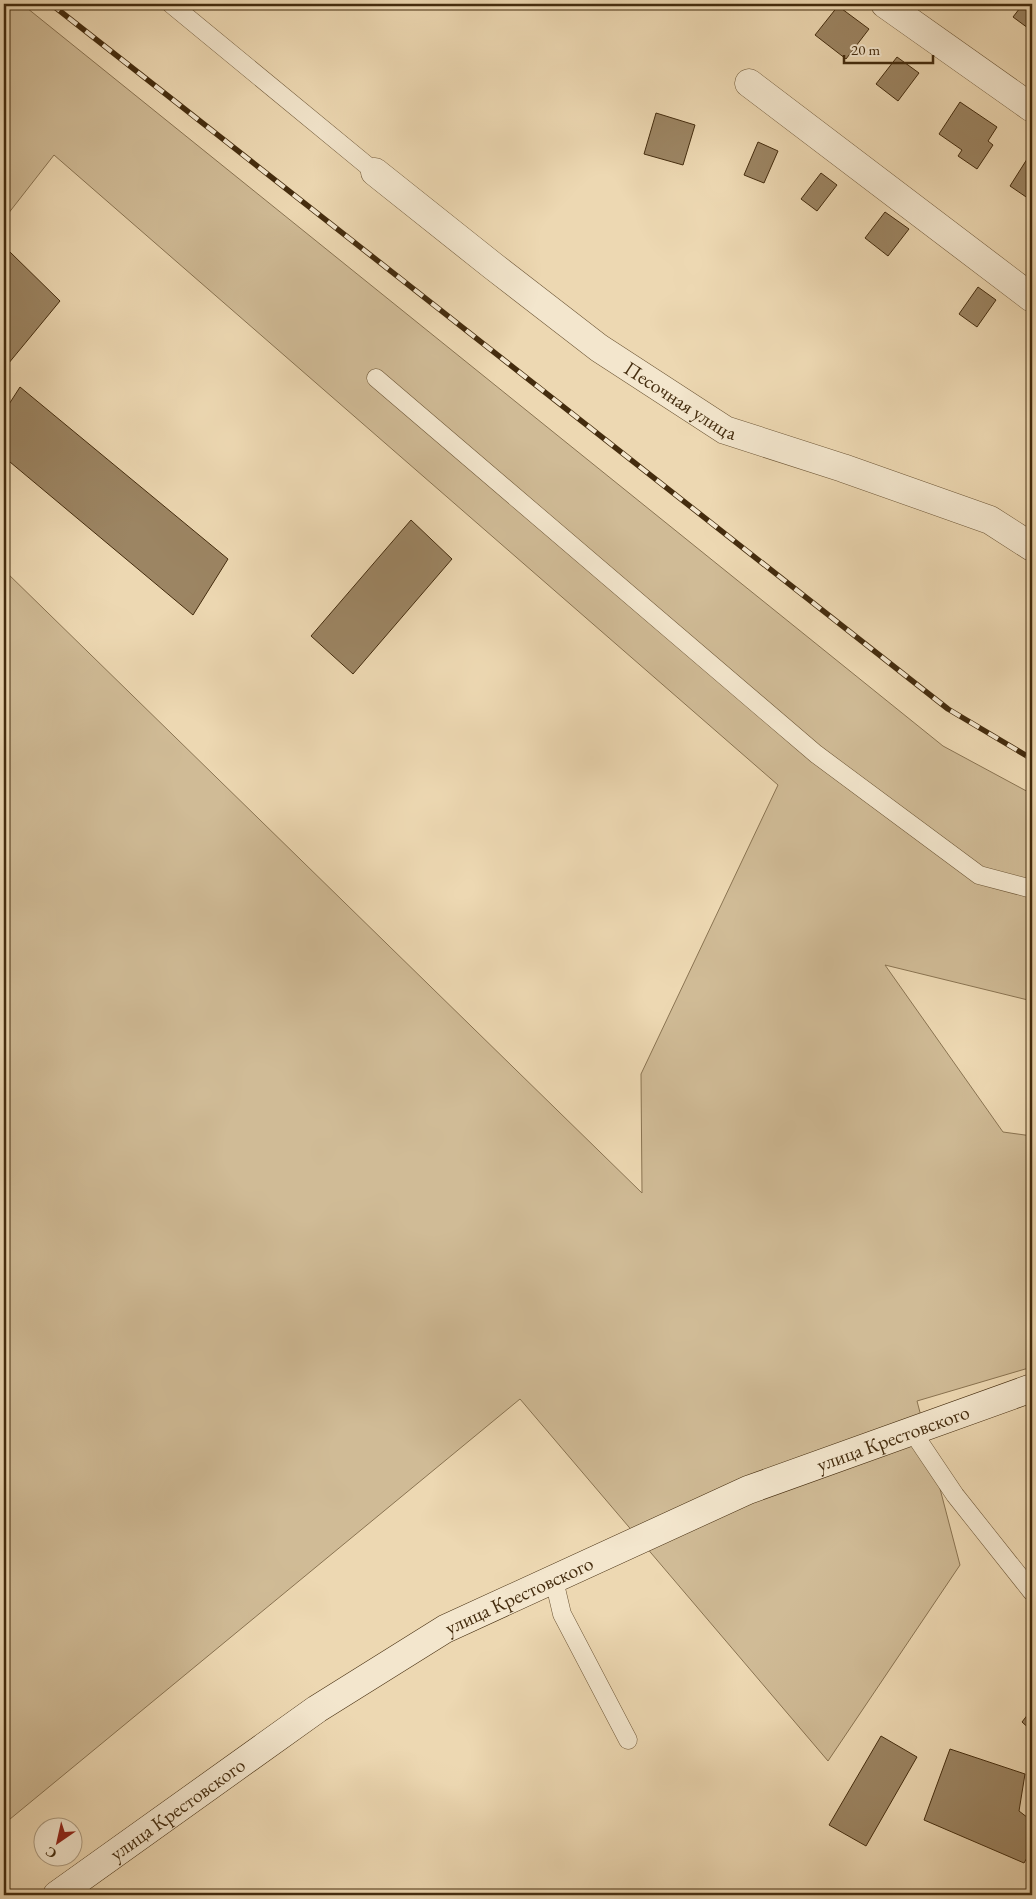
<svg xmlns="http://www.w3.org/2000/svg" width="1036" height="1899" font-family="'EB Garamond',serif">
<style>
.green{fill:#d0bb96;stroke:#8a7452}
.building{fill:#9c8563;stroke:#442c0e}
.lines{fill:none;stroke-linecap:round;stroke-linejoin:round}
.lane-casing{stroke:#6e5737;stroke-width:19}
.street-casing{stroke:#6e5737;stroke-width:29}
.secondary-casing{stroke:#442c0e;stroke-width:29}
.lane{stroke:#f3e6cd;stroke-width:18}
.street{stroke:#f3e6cd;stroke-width:28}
.secondary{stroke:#f3e6cd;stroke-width:28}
.rail-casing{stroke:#442c0e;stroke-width:5.5}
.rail{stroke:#f3e6cd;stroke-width:4;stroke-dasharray:11;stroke-linecap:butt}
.labels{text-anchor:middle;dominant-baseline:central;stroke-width:5;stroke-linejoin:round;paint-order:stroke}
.street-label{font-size:20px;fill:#442c0e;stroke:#f3e6cd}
</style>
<rect width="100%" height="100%" fill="#edd8b2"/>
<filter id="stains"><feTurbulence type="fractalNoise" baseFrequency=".004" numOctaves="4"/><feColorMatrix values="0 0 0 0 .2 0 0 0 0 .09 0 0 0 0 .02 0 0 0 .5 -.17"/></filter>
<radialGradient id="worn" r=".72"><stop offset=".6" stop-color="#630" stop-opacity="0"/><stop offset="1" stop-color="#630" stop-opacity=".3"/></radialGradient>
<!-- green -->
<polygon class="green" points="4,4 22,4 943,746 1032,794 1032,1001 885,965 1003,1132 1032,1136 1032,1367 917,1401 960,1565 828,1761 520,1399 4,1824 4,570 642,1193 641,1074 778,785 54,155 4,219"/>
<!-- building -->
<g class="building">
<polygon points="1023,4 1032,4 1032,31 1013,17"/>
<polygon points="838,6 869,29 846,59 815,35"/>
<polygon points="897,57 919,73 898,101 876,84"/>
<polygon points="960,102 997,127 988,141 993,145 977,169 958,156 962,150 939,134"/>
<polygon points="656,113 695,125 683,165 644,154"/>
<polygon points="758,142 778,151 764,183 744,175"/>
<polygon points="1029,156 1032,158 1032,201 1010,186"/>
<polygon points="821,173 837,185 817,211 801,199"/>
<polygon points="885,212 909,229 888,256 865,238"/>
<polygon points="10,252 60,301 8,364 4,361 4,259"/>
<polygon points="978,287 996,300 977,327 959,314"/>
<polygon points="20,387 228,559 193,615 4,457 4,412"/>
<polygon points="411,520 452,559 353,674 311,636"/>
<polygon points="1032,1709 1032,1731 1022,1722"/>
<polygon points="881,1736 917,1757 866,1846 829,1825"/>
<polygon points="950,1749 1025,1774 1019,1811 1032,1821 1032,1849 1024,1863 924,1820"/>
</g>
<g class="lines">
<defs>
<g id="lane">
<polyline points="171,4 375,172"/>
<polyline points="376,378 816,754 979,875 1032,889"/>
<polyline points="912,1431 955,1495 1032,1592"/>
<polyline points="554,1580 562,1614 628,1740"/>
</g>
<g id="street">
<polyline points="885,4 1032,108"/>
<polyline points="749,83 1032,298"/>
<path id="s1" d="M 375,172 L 493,266 L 599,348 L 725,430 L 843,468 L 990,520 L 1032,547"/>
</g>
<g id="secondary">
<path id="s2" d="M 57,1895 L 317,1709 L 445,1629 L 748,1490 L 1032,1388"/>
</g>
</defs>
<!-- lane casing -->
<use href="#lane" class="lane-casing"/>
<!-- street casing -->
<use href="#street" class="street-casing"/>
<!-- secondary casing -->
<use href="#secondary" class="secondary-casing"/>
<!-- lane -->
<use href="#lane" class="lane"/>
<!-- street -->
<use href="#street" class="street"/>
<!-- secondary -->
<use href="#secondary" class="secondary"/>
<defs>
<polyline id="rail" points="51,4 948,709 1032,759"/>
</defs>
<!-- rail casing -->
<use href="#rail" class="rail-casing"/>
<!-- rail -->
<use href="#rail" class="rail"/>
</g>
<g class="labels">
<!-- street labels -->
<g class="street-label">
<text stroke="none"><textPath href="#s1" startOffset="382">Песочная улица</textPath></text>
<text stroke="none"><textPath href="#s2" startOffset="958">улица Крестовского</textPath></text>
<text stroke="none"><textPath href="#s2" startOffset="552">улица Крестовского</textPath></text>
<text stroke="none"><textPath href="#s2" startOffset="148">улица Крестовского</textPath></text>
</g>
</g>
<!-- margin -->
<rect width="1036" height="1899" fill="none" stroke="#edd8b2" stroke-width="20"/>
<rect x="5" y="5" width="1026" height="1889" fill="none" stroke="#442c0e" stroke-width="2.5"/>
<rect x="10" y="10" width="1016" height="1879" fill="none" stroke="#442c0e"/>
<!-- north arrow -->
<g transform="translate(58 1842) rotate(214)"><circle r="24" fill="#f3e6cd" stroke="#ad9c81"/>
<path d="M0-4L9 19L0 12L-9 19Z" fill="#8f2418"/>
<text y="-8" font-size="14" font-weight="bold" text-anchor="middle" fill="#442c0e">С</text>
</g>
<!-- scale -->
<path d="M844 55v8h89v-8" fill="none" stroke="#442c0e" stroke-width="2.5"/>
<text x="851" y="55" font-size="15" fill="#442c0e" stroke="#f3e6cd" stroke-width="4" paint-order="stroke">20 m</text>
<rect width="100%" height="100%" filter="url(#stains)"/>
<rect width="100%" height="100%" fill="url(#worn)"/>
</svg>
